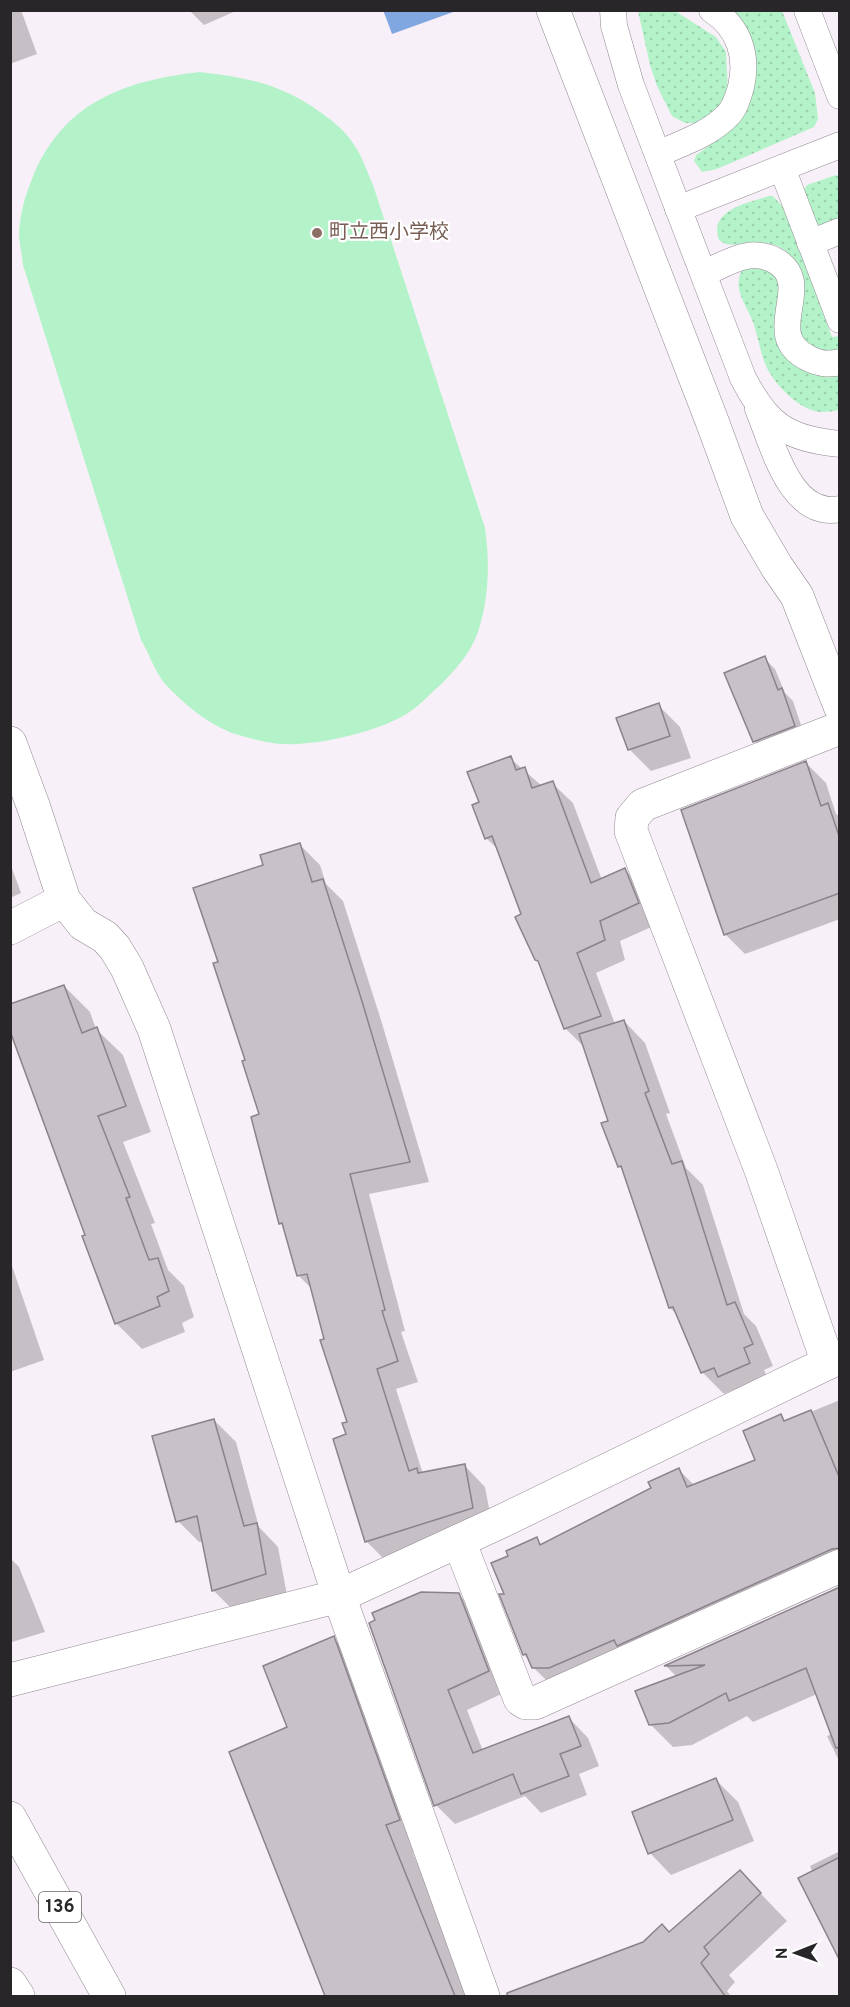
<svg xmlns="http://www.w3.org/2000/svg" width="850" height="2007" font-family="Overpass,'Noto Sans JP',sans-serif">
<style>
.grass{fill:url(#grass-dots)}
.pitch{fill:#b4f3c9}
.water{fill:#81a7e1}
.shadow{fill:#0003}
.building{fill:#c8c1c9;stroke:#8a838a;stroke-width:1.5}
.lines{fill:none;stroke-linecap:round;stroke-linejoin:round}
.lane-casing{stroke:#908990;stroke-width:27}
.street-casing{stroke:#908990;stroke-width:34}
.secondary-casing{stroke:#908990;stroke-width:34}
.highway-casing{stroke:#908990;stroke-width:34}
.lane{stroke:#fff;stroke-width:26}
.street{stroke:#fff;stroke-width:33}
.secondary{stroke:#fff;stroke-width:33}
.highway{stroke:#fff;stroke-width:33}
.education-dot{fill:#8d6e63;stroke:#fff;stroke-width:2}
.labels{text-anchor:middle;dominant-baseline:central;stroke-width:4.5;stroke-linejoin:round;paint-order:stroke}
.shield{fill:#fff;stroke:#696769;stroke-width:1.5}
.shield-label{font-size:18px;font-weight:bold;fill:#292629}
.education-label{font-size:20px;fill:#785e54;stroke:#fff;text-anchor:start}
</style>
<defs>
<pattern id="grass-dots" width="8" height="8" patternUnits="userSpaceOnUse" patternTransform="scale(1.5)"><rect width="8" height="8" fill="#b4f3c9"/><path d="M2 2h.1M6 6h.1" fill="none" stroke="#9bd0ad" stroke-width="1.8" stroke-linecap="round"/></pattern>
</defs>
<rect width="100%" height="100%" fill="#f8f0f8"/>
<!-- grass -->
<g class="grass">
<polygon points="638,11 675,11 716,37 726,52 728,92 713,114 697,123 685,123 672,116 657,86 650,65"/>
<polygon points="731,11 782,11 815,93 818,119 814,127 717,169 702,172 694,161 696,155 734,128 746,110"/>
<polygon points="836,175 839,177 839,221 816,228 803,191 807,185"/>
<path d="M 769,196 L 773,196 L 783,207 L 832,337 L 839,336 L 839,350 L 822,353 L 800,337 C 798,321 804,307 804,291 C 805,276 795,255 781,248 C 775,244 761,242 754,242 C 741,241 731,250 719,240 C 708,210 748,203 769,196 Z"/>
<path d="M 744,266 L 767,268 L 780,282 C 780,294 776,335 779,343 C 787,368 816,380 839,375 L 839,410 C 834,411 827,412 821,412 C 800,411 774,384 766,366 C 760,352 758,336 753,322 C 744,300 731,288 744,266 Z"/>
</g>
<!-- pitch -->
<path class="pitch" d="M 199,72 C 245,77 282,84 320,112 C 332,120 345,131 353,143 C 362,156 367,171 373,185 L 485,528 C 490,563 489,598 478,632 C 471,653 454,672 438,687 C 427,697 416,709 403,716 C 375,732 316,746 284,744 C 271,744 248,738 235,734 C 209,725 184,704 165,684 C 155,672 149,653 141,640 L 23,265 C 22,254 19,243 19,233 C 20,214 25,196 32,179 C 62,103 123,81 199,72 Z"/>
<!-- water -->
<polygon class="water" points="383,10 456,10 456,11 392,34"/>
<!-- shadow -->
<g class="shadow">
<polygon points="10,10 21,10 37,54 10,64"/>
<polygon points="189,10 238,10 204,25"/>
<polygon points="764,658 775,669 785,693 793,701 805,737 765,752 754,741"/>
<polygon points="658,705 680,727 691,758 651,771 629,749"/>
<polygon points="510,758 542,786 552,783 573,803 602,880 625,870 645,890 658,924 620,941 625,960 596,973 615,1024 624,1021 645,1043 670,1113 666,1114 686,1168 703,1185 744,1314 756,1326 773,1366 764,1370 771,1385 741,1398 733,1390 724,1394 702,1372 678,1315 670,1308 624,1172 619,1166 610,1122 585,1048 565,1028 541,964 536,959 523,915 500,851 486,838 481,803"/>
<polygon points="806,763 826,783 836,814 840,817 840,919 745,954 725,934"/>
<polygon points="299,844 320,865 326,884 343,901 381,1020 429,1182 369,1194 405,1331 401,1332 418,1382 396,1389 423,1474 465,1466 485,1487 493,1529 387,1562 367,1542 334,1440 348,1435 349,1423 312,1289 299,1276 285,1228 280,1223 261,1115 220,963 265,866"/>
<polygon points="10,863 21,893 10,898"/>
<polygon points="64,986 90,1012 96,1029 123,1055 151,1132 123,1142 155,1223 151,1224 168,1270 184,1286 194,1317 182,1323 185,1332 142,1349 116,1323 87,1236"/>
<polygon points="10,1260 44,1360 10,1372"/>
<polygon points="840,1400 840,1578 556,1690 533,1667 524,1654 506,1595 510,1557 537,1539 543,1546 653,1489 679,1470 695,1486 757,1461 781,1416 786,1422"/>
<polygon points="214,1420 236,1442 259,1527 278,1547 287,1595 235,1612 213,1590 203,1541 199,1542 178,1521"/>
<polygon points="10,1558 19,1567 45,1632 12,1642 10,1641"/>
<polygon points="840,1588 817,1694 753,1722 747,1716 692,1745 673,1747 650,1724 677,1677 666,1666"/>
<polygon points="458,1594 478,1614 508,1691 467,1710 483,1751 569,1718 588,1738 599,1766 579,1774 587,1795 541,1813 525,1796 455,1824 436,1805 370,1624"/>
<polygon points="333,1638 361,1666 426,1848 413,1853 471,1996 322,1996 326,1995 289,1727"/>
<polygon points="840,1731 840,1763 827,1736"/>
<polygon points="716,1780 738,1802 754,1841 671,1875 650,1853"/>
<polygon points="840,1851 840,1941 810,1866"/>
<polygon points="740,1872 787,1921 729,1975 735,1982 727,1991 731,1996 540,1996 538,1993 670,1934"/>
</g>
<!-- building -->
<g class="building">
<polygon points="765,656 778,690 782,688 795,726 753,742 724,673"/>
<polygon points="659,703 670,736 628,750 616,718"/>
<polygon points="511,756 516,770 525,767 532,788 553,781 591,883 625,868 639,903 600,921 605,940 577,953 601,1016 564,1029 538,961 535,960 515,917 521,914 492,836 485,839 472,805 479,802 467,772"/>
<polygon points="806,761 821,806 828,803 840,839 840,893 724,935 681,810"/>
<polygon points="300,843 312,882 323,879 361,998 410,1162 350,1174 385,1310 382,1311 398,1361 377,1369 409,1471 417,1468 418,1473 465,1464 473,1508 365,1542 333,1439 346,1434 342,1423 347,1422 320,1340 324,1339 307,1274 297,1276 282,1223 279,1224 251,1117 259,1114 242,1061 245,1060 213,963 218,962 193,888 263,865 260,855"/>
<polygon points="64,985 82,1033 97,1027 126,1106 98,1116 130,1197 126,1198 149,1260 158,1258 169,1291 157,1297 160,1306 115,1324 82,1236 85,1235 10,1031 10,1004"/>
<polygon points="624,1020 649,1091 645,1093 672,1164 682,1161 727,1305 735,1302 753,1344 744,1348 750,1363 718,1377 714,1368 701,1373 673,1307 669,1308 621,1166 618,1167 601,1123 608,1121 579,1034"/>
<polygon points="811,1410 840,1479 840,1548 832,1549 617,1646 614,1640 549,1668 532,1668 526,1654 523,1655 499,1594 504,1594 491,1563 508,1556 506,1551 537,1537 540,1545 651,1488 648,1482 679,1468 687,1487 755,1460 743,1431 781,1414 784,1421"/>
<polygon points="214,1419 244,1526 257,1523 266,1574 212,1591 197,1516 176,1522 152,1436"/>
<polygon points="840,1587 840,1747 836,1748 806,1668 729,1701 726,1693 669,1723 649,1725 635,1691 705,1665 664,1666"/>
<polygon points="421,1592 459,1593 489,1671 448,1690 473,1753 569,1716 581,1746 560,1754 569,1776 521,1794 513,1774 434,1806 369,1623 375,1620 372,1613"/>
<polygon points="334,1636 400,1820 386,1825 455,1996 325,1996 229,1752 287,1727 263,1666"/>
<polygon points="716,1778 733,1820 648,1854 632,1812"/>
<polygon points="840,1857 840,1961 798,1878"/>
<polygon points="740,1870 761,1893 704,1947 709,1954 701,1963 725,1996 507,1996 507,1993 643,1942 662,1924 669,1932"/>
</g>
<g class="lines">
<defs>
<g id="lane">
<path d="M 613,10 L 614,26 L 631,85 L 743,378 C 767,425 787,439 840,444"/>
<polyline points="807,10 840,96"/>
<path d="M 658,154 C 682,143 708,135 727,116 C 735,109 738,97 741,87 C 748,57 740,28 712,10"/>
<polyline points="782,168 840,320"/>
<polyline points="678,209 840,145"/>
<polyline points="810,243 840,231"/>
<path d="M 704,273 C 717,268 733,258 747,256 C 755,254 767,256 774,260 C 818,283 759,334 808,358 C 817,363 829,365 840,362"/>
<path d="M 758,409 C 773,444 790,519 840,509"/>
</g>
<g id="street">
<polyline points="553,10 712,421 747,516 777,567 797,596 840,706"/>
<polyline points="10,743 34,808 64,900 83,924 105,937 115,948 127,968 154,1029 339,1596 483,1996"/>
<polyline points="828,1363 761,1170 631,831 632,818 643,805 840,728"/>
<polyline points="459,1541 520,1699 526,1703 535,1703 840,1566"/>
<polyline points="10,1680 339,1596 500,1522 840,1357"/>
</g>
<polyline id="secondary" points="10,928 64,900"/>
<g id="highway">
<polyline points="10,1818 109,1996"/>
<polyline points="10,1984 18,1996"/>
</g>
</defs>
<!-- lane casing -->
<use href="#lane" class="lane-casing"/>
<!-- street casing -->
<use href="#street" class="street-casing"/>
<!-- secondary casing -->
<use href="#secondary" class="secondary-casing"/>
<!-- highway casing -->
<use href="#highway" class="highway-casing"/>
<!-- lane -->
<use href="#lane" class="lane"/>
<!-- street -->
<use href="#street" class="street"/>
<!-- secondary -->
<use href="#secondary" class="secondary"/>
<!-- highway -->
<use href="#highway" class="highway"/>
</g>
<!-- markers -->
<circle class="education-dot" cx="317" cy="233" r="6"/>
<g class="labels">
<!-- shield labels -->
<rect class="shield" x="39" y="1892" width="42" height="30" rx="4.5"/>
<g class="shield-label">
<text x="60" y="1907">136</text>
</g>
<!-- education labels -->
<g class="education-label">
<text x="329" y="233">町立西小学校</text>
</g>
</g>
<!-- border -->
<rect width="850" height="2007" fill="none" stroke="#292629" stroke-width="24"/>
<!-- north arrow -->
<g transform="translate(796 1953) rotate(269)" stroke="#ffffff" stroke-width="4.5" paint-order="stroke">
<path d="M0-4.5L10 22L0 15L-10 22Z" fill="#292629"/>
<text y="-9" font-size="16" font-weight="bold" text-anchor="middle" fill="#292629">N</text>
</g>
</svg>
